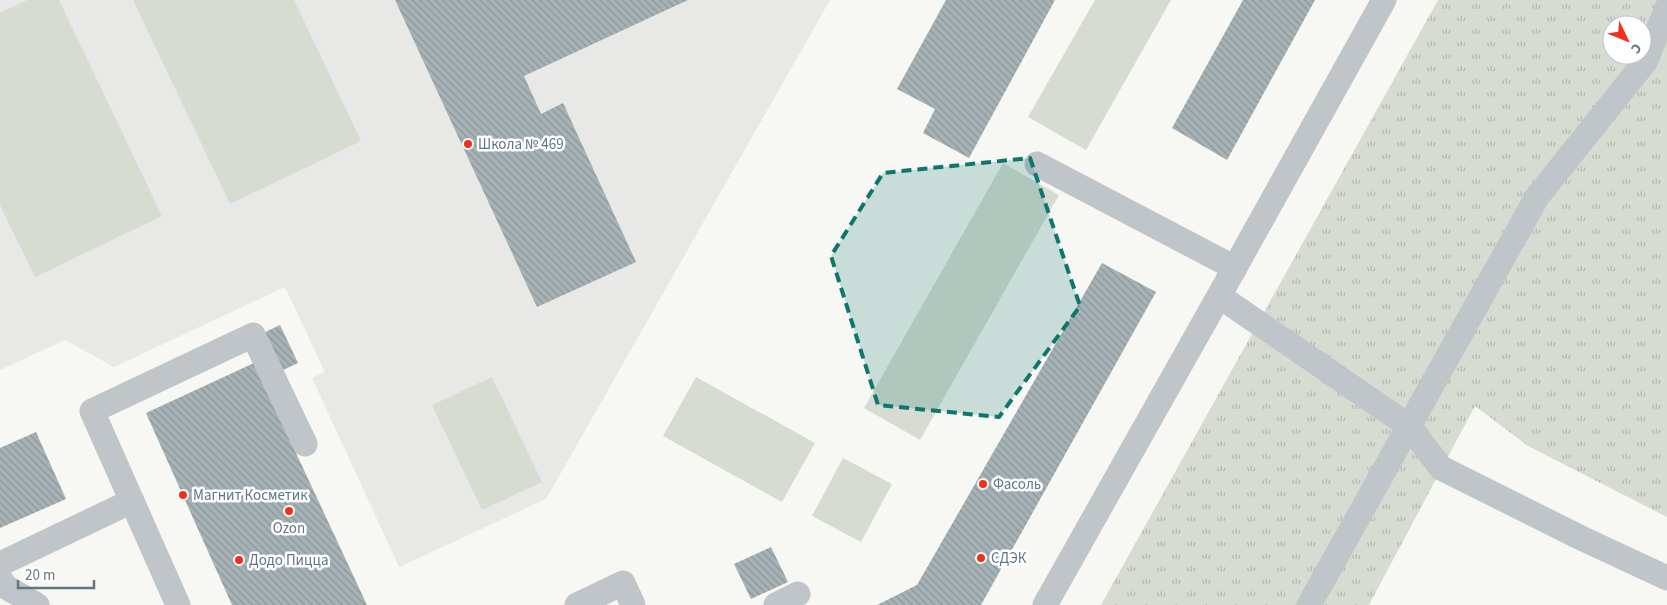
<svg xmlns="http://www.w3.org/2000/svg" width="1667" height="605" font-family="'Source Sans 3',sans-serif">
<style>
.built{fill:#e8e8e7}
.grass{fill:url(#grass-tufts);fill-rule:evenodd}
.green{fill:#d7dcd2}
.building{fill:url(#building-back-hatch)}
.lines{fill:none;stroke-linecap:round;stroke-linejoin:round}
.minor{stroke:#bfc5c8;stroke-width:25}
.marked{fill:#0f766e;fill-opacity:0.2;stroke:#0f766e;stroke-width:4;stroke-dasharray:10 6;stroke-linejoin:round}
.poi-dot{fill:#f0301a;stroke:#fff;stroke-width:2}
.labels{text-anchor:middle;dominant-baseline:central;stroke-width:5;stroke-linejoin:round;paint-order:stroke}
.poi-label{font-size:15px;fill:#607781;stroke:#fff;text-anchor:start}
</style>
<defs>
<pattern id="grass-tufts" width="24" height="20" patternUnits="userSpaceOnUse" patternTransform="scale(1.25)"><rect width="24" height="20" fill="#d7dcd2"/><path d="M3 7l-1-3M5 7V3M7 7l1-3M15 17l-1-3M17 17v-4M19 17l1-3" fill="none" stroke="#b2b7b0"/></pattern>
<pattern id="building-back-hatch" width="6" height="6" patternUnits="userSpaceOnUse" patternTransform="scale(1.25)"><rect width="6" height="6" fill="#a6b2b6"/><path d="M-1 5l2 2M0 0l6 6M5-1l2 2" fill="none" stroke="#8b9699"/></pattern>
</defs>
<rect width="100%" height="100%" fill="#f7f7f3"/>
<!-- built -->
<polygon class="built" points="0,0 830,0 546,499 399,567 312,378 325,372 285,287 114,367 65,340 0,370"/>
<!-- grass -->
<path class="grass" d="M 1438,0 L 1667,0 L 1667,517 L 1528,446 L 1475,406 L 1369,605 L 1101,605 ZM 1612,25 L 1642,25 L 1642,55 L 1612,55 Z"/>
<!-- green -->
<g class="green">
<polygon points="27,0 59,0 162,216 35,277 0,205 0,13"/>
<polygon points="133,0 294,0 361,141 230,204"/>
<polygon points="1095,0 1171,0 1086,150 1028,117"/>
<polygon points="1003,163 1059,195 920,440 864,408"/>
<polygon points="492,377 542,482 482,510 432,405"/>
<polygon points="696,377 815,443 782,502 663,436"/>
<polygon points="843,458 892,484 861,542 812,516"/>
</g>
<!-- building -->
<g class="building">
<polygon points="395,0 688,0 524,76 541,114 563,103 636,262 537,307"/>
<polygon points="946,0 1055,0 969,158 923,133 935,109 897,89"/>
<polygon points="1243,0 1315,0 1227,160 1172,128"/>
<polygon points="1102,263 1156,292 981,605 877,605 917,585"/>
<polygon points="280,325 298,363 281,371 263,333"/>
<polygon points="254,363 367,605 232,605 146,413"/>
<polygon points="36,432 66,499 0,528 0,448"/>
<polygon points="771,547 788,582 751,599 734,564"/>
</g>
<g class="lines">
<!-- minor -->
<g class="minor">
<polyline points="1037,164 1235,268"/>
<polyline points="1219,296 1409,426 1441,468 1579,537 1667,578"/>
<polyline points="0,564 132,501"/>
<polyline points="0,579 6,587 37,605"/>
<polyline points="178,605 92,411 253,335 305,444"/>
<polyline points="577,605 623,583 633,605"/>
<polyline points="776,605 798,594"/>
<polyline points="1045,605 1219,296 1384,0"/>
<polyline points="1309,605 1537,197 1645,62 1667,8"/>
</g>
</g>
<!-- marked area -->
<path class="marked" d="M 1030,158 L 1080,306 L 999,417 L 878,405 L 831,256 L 883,173 Z"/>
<!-- markers -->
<g class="poi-dot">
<circle cx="468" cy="144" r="5"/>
<circle cx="983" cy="484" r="5"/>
<circle cx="183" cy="495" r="5"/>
<circle cx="289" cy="511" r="5"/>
<circle cx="981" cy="558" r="5"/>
<circle cx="239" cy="560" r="5"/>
</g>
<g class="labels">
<!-- poi labels -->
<g class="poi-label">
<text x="478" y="144">Школа № 469</text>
<text x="993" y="484">Фасоль</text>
<text x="193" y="495">Магнит Косметик</text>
<text x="289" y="528" text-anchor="middle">Ozon</text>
<text x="991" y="558">СДЭК</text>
<text x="249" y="560">Додо Пицца</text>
</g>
</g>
<!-- north arrow -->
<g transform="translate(1627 40) rotate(133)"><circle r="24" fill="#ffffff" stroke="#bfc9cd"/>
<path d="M0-4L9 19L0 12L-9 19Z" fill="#f0301a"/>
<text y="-8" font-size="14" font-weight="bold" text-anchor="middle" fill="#607781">С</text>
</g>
<!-- scale -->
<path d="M18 580v8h76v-8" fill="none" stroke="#607781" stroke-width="2.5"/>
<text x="25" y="580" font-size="15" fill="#607781" stroke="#ffffff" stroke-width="4" paint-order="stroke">20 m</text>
</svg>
